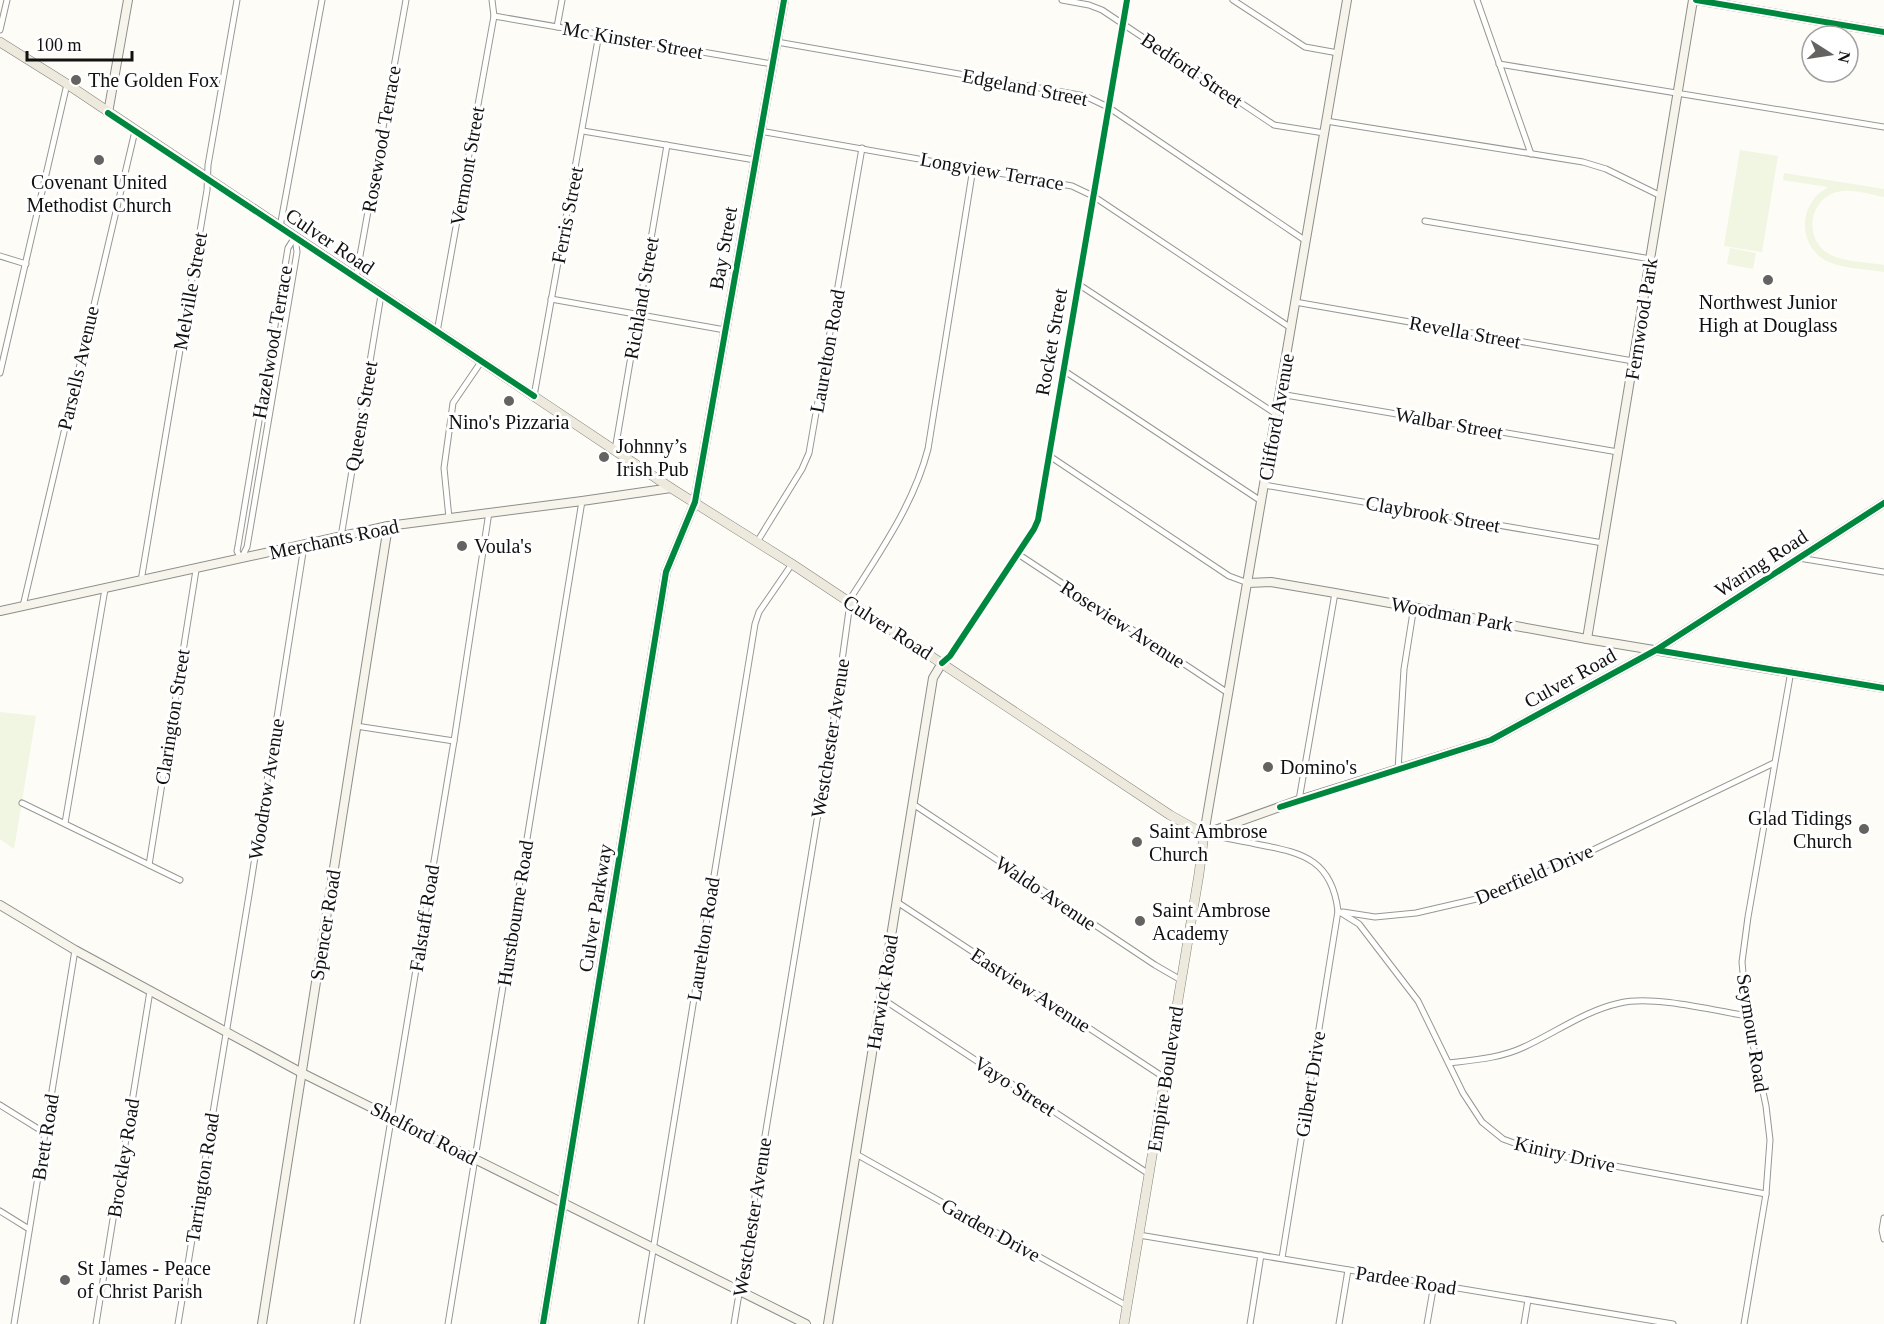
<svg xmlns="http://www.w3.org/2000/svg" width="1884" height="1324" font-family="'Times New Roman',serif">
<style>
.pitch{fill:#f0f6e1}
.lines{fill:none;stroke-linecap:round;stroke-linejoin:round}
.street-casing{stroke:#979795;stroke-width:7}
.secondary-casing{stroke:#8e8d8b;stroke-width:10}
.primary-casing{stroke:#858482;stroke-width:10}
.street{stroke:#fffffe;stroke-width:5}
.secondary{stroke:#f6f4eb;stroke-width:8}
.primary{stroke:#ede9dc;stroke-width:9}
.cycleway-casing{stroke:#fff;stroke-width:10}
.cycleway{stroke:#00873e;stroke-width:6}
.poi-dot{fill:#646362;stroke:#fff;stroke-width:2}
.labels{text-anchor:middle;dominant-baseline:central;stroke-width:6;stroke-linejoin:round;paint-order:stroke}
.street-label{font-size:20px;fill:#111;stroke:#fff}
.poi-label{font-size:20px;fill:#111;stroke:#fff;text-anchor:start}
</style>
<rect width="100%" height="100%" fill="#fdfcf7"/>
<!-- pitch -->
<g class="pitch">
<polygon points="1740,150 1778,156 1762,252 1724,246"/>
<path d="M 1784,173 L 1884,189 L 1884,197 C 1870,194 1851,188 1837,192 C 1809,199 1803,239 1829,254 C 1844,262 1867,262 1884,265 L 1884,272 C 1867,269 1845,269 1829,262 C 1805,252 1797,220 1814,199 C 1817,194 1823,191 1828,187 L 1783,180 Z"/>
<polygon points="1730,248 1756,253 1753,269 1727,264"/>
<polygon points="0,712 36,716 14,849 0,839"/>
</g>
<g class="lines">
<defs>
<g id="street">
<polyline points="1062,0 1089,5 1102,10 1274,125 1324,133"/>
<polyline points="1233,0 1305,47 1338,53"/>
<polyline points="1477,0 1531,154"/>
<polyline points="494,16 772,64"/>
<polyline points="557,27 562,0"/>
<polyline points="0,30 7,0"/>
<polyline points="777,42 1085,96 1108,107 1306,241"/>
<polyline points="1499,64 1884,127"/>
<polyline points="1326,121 1583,162 1606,169 1661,196"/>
<polyline points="583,131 755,160"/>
<polyline points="760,131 1072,186 1093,196 1291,328"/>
<polyline points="1425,221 1651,259"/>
<polyline points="280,227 322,0"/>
<polyline points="0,256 26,264"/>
<polyline points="356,278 406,0"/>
<polyline points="1078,284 1276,414"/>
<polyline points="551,299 725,330"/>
<polyline points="1295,302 1633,361"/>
<polyline points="437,332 494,16 492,0"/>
<polyline points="1063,370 1261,501"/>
<polyline points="0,373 67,84"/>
<polyline points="1280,394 1618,452"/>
<polyline points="534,396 599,34"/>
<polyline points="615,450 667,145"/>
<polyline points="1048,455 1229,576 1248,583"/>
<polyline points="1264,485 1603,543"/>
<polyline points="449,518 444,468 453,403 481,362"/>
<polyline points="341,537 381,295"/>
<polyline points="757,542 802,469 809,453 862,148"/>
<polyline points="1018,554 1228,693"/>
<polyline points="242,557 247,547 297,252 295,237"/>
<polyline points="1799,558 1884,572"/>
<polyline points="241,559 237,551 238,546 288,248 295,237"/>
<polyline points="141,581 207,190 208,165 237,0"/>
<polyline points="23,606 135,131"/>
<polyline points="942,663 950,656 1034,529 1038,520 1127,0"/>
<polyline points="356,726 454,741"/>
<polyline points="1398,770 1404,669 1414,606"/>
<polyline points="1299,800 1335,593"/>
<polyline points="22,803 180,880"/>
<polyline points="913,804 1155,965 1181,980"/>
<polyline points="65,823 105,589"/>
<path d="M 1206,834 C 1224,838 1243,841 1261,845 C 1304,853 1332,861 1338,911 L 1282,1258"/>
<polyline points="149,865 196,570"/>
<polyline points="897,902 1165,1078"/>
<polyline points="1338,911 1359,924 1418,1001 1463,1093 1482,1122 1503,1139 1539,1152 1766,1194"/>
<polyline points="1343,912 1375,917 1416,913 1485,897 1541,875 1774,763"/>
<polyline points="881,998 1149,1174"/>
<path d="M 1449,1063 C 1474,1060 1501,1058 1524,1047 C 1557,1032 1584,1011 1620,1003 C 1652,995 1712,1010 1747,1016"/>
<polyline points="0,1105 45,1133"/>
<polyline points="856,1154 1127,1306"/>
<polyline points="0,1211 29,1229"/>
<polyline points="1884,1218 1882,1230 1884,1239"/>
<polyline points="1139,1235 1673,1324"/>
<polyline points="14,1324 75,950"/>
<polyline points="96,1324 150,991"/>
<polyline points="178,1324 249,895 304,546"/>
<polyline points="357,1324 454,741 489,512"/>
<polyline points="448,1324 582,501"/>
<polyline points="641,1324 755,624 759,612 792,564"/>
<path d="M 734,1324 L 835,711 L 850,603 L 852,596 C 882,549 914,503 928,449 L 973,168"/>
<polyline points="1250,1324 1261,1255"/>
<polyline points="1339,1324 1348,1270"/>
<polyline points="1427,1324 1434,1284"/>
<polyline points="1524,1324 1528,1300"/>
<polyline points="1744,1324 1766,1194 1770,1140 1766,1106 1747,1016 1742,962 1748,917 1791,671"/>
</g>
<g id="secondary">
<polyline points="1347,0 1204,834 1299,800 1491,740 1656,650 1884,503"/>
<polyline points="1696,0 1884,32"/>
<polyline points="108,113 128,0"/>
<polyline points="1248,583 1271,582 1335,593 1587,639 1884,688"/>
<polyline points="0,611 388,526 582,501 671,488"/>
<polyline points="1587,639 1693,0"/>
<polyline points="0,905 75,950 302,1073 806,1324"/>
<polyline points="262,1324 388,526"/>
<polyline points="543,1324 666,572 695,502 784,0"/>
<polyline points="828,1324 933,678 942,663"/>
</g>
<polyline id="primary" points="0,42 67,84 671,488 792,564 1170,815 1204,834 1199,874 1124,1324"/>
</defs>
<!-- street casing -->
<use href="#street" class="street-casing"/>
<!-- secondary casing -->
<use href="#secondary" class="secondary-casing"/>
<!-- primary casing -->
<use href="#primary" class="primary-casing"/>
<!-- street -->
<use href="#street" class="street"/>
<!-- secondary -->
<use href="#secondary" class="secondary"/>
<!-- primary -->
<use href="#primary" class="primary"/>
<defs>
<g id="cycleway">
<polyline points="1696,0 1884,32"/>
<polyline points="108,113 534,396"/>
<polyline points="1656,650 1884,688"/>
<polyline points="942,663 950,656 1034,529 1038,520 1127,0"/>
<polyline points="1280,807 1491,740 1656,650 1884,503"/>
<polyline points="543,1324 666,572 695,502 784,0"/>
</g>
</defs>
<!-- cycleway casing -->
<use href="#cycleway" class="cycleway-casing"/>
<!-- cycleway -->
<use href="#cycleway" class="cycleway"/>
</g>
<!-- markers -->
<g class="poi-dot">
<circle cx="76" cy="80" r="6"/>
<circle cx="99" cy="160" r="6"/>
<circle cx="1768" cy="280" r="6"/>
<circle cx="509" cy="401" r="6"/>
<circle cx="604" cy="457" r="6"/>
<circle cx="462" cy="546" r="6"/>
<circle cx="1268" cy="767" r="6"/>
<circle cx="1864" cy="829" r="6"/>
<circle cx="1137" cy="842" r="6"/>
<circle cx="1140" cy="921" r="6"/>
<circle cx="65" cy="1280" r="6"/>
</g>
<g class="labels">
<!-- street labels -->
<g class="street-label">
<text transform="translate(633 40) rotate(10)">Mc Kinster Street</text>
<text transform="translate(1192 70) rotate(34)">Bedford Street</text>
<text transform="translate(1025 87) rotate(11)">Edgeland Street</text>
<text transform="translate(381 139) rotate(-80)">Rosewood Terrace</text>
<text transform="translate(467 166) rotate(-80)">Vermont Street</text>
<text transform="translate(992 171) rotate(10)">Longview Terrace</text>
<text transform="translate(567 215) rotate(-79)">Ferris Street</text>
<text transform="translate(330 241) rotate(34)">Culver Road</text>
<text transform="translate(723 248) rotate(-80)">Bay Street</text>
<text transform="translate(190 291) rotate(-80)">Melville Street</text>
<text transform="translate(641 298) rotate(-80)">Richland Street</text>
<text transform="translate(1641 319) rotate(-81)">Fernwood Park</text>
<text transform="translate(1465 332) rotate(10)">Revella Street</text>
<text transform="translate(272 342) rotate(-80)">Hazelwood Terrace</text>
<text transform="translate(1051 342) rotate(-80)">Rocket Street</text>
<text transform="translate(827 351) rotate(-80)">Laurelton Road</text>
<text transform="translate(78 368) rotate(-77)">Parsells Avenue</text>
<text transform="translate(361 416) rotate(-80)">Queens Street</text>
<text transform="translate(1276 417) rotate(-80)">Clifford Avenue</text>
<text transform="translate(1449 423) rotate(10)">Walbar Street</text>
<text transform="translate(1433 514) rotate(10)">Claybrook Street</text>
<text transform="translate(334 539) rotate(-12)">Merchants Road</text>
<text transform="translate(1761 563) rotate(-33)">Waring Road</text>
<text transform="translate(1452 614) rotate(10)">Woodman Park</text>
<text transform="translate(1123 624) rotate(33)">Roseview Avenue</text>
<text transform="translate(888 627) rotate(33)">Culver Road</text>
<text transform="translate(1570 678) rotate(-29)">Culver Road</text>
<text transform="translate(172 717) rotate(-81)">Clarington Street</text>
<text transform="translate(830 738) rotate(-81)">Westchester Avenue</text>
<text transform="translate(266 789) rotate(-81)">Woodrow Avenue</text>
<text transform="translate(1534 874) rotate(-23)">Deerfield Drive</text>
<text transform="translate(1046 893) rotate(34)">Waldo Avenue</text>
<text transform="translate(595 908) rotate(-81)">Culver Parkway</text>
<text transform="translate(515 913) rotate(-81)">Hurstbourne Road</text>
<text transform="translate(424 918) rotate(-81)">Falstaff Road</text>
<text transform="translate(325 925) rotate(-81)">Spencer Road</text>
<text transform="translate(703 939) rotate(-81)">Laurelton Road</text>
<text transform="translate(1031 990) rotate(33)">Eastview Avenue</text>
<text transform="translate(882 992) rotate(-81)">Harwick Road</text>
<text transform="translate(1753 1033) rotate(81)">Seymour Road</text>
<text transform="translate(1165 1079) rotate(-81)">Empire Boulevard</text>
<text transform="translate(1310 1084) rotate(-81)">Gilbert Drive</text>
<text transform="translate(1015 1086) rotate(33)">Vayo Street</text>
<text transform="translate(424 1133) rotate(27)">Shelford Road</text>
<text transform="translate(45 1137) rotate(-81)">Brett Road</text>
<text transform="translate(1565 1154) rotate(13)">Kiniry Drive</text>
<text transform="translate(123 1158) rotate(-81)">Brockley Road</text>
<text transform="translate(202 1178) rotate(-81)">Tarrington Road</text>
<text transform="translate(752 1217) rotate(-81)">Westchester Avenue</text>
<text transform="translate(991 1230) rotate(29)">Garden Drive</text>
<text transform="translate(1406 1280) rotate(9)">Pardee Road</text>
</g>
<!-- poi labels -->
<g class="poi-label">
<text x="88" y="80">The Golden Fox</text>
<text x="99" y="182" text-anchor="middle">Covenant United<tspan x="99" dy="23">Methodist Church</tspan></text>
<text x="1768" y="302" text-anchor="middle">Northwest Junior<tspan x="1768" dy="23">High at Douglass</tspan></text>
<text x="509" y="422" text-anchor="middle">Nino's Pizzaria</text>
<text x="616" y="446">Johnny’s<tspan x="616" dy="23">Irish Pub</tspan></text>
<text x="474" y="546">Voula's</text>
<text x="1280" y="767">Domino's</text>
<text x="1852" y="818" text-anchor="end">Glad Tidings<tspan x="1852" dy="23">Church</tspan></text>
<text x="1149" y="831">Saint Ambrose<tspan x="1149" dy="23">Church</tspan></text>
<text x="1152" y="910">Saint Ambrose<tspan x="1152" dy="23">Academy</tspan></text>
<text x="77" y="1268">St James - Peace<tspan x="77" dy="23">of Christ Parish</tspan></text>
</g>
</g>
<!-- north arrow -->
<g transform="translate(1830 54) rotate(102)"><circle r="28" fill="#ffffff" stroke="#a0a0a0" stroke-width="1.5"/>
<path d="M0-4.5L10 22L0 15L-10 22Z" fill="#646362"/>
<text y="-9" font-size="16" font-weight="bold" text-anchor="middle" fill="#111111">N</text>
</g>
<!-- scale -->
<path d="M27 51v9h105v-9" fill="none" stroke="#111111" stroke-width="3"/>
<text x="36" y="51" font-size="18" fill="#111111" stroke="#ffffff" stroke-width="4.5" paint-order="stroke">100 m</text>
</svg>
